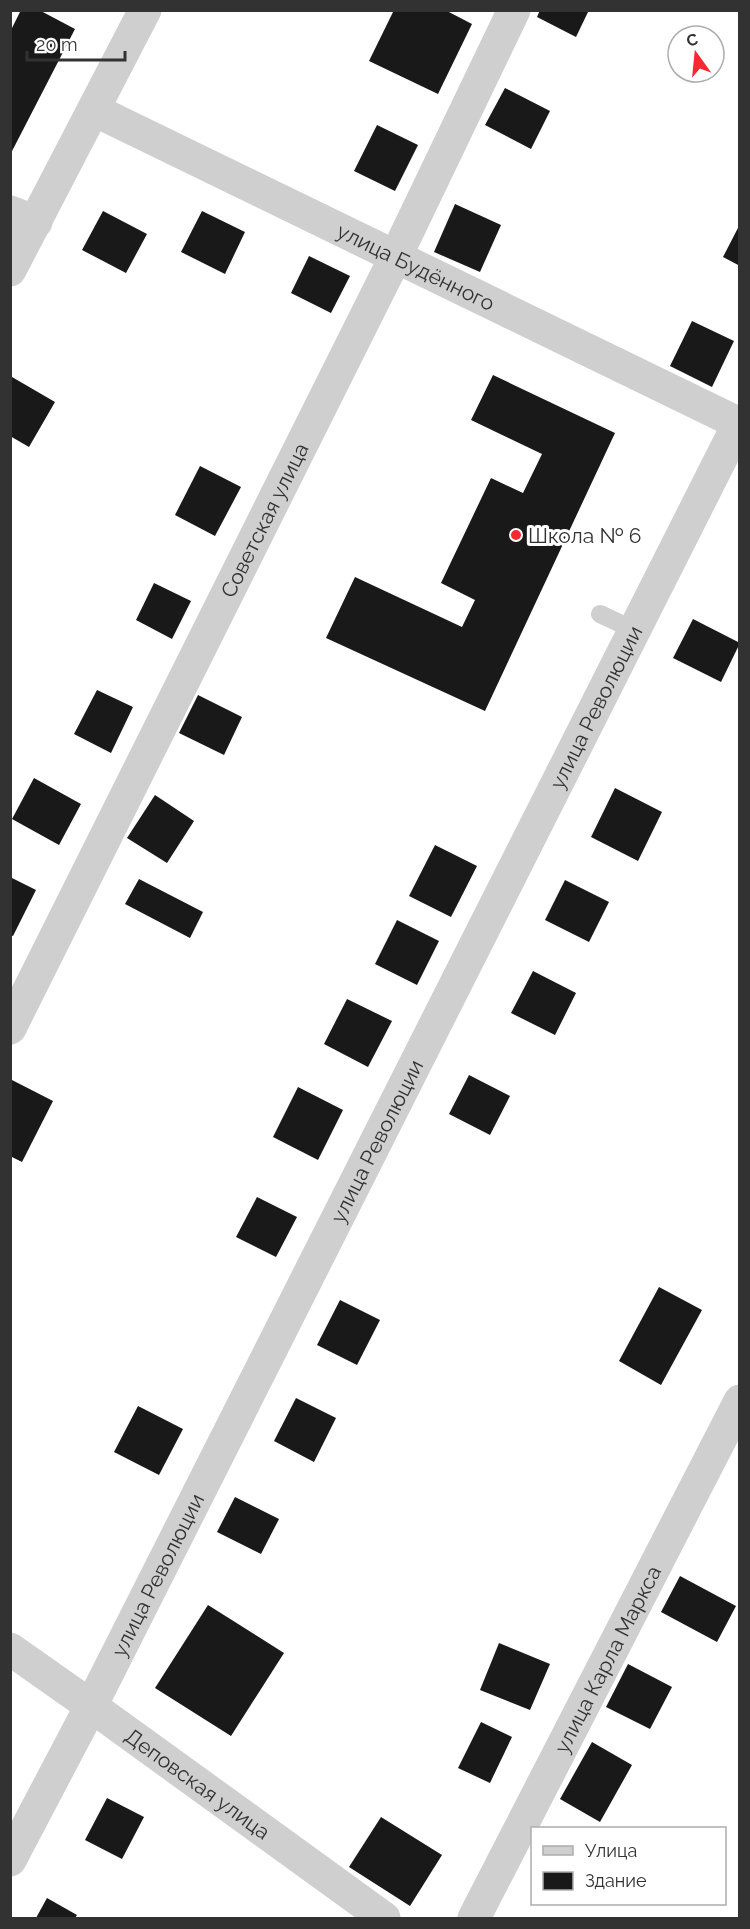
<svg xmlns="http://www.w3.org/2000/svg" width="750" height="1929" font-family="Raleway,sans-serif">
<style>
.building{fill:#191919}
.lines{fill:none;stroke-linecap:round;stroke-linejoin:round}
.service{stroke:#cfcfcf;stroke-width:18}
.minor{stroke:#cfcfcf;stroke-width:33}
.tertiary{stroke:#cfcfcf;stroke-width:33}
.poi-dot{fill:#f62832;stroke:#fff;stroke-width:2}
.labels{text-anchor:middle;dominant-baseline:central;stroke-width:6;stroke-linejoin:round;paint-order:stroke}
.street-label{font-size:21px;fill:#323232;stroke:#fff}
.poi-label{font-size:21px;fill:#323232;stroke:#fff;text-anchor:start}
</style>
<rect width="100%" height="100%" fill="#fff"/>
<!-- building -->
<g class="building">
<polygon points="21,10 39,10 75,29 10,155 10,32"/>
<polygon points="394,10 445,10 472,24 438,94 369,61"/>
<polygon points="540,10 589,10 576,37 537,17"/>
<polygon points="505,88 550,111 531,149 485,125"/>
<polygon points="377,125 418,145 395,191 354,171"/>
<polygon points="455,204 501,225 480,272 434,252"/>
<polygon points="103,211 147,234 126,273 82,250"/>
<polygon points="202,211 245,232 225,274 181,252"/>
<polygon points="740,224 740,266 723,257"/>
<polygon points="309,256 350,276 331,313 291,293"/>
<polygon points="692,321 734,341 712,387 670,366"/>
<polygon points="493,375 615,433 485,711 326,638 355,577 462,627 475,600 441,583 491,478 523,493 542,454 471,420"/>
<polygon points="12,377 55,402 29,447 10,436 10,380"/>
<polygon points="200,466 241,487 215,536 175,515"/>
<polygon points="154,583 191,601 172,639 136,620"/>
<polygon points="693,619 740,643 721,682 673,658"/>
<polygon points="97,690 133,707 111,753 74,734"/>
<polygon points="198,695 242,717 224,755 179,733"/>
<polygon points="34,778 81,804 59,845 12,819"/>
<polygon points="615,788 662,812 638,861 591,837"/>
<polygon points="155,795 194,821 167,863 127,838"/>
<polygon points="435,845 477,866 451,917 409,896"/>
<polygon points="10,877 36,890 13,936 10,935"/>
<polygon points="139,879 203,912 190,938 125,904"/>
<polygon points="565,880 609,902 589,942 545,920"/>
<polygon points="397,920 439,941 417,985 375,964"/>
<polygon points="533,971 576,993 555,1035 511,1013"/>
<polygon points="347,999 392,1021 368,1067 324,1044"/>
<polygon points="469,1075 510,1096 490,1135 449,1114"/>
<polygon points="12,1080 53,1101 22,1162 10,1156 10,1084"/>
<polygon points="298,1087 343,1110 318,1160 273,1137"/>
<polygon points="257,1197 297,1217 276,1257 236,1237"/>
<polygon points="659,1287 702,1310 661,1385 619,1361"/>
<polygon points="340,1300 380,1320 357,1365 317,1345"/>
<polygon points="296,1398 336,1418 314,1462 274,1441"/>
<polygon points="138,1406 183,1429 159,1475 114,1452"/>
<polygon points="235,1497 279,1519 261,1554 217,1532"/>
<polygon points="680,1576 736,1606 717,1642 661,1612"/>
<polygon points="208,1605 284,1653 231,1736 155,1688"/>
<polygon points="499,1643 550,1664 530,1710 480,1690"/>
<polygon points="628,1664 672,1687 650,1729 606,1707"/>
<polygon points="481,1722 512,1737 490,1783 458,1768"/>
<polygon points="592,1742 632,1765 600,1822 560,1799"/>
<polygon points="107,1798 144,1817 122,1859 85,1840"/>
<polygon points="381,1817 442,1855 410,1906 349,1867"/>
<polygon points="47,1898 77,1915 75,1918 36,1918"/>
</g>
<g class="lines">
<!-- service -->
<polyline class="service" points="600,614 634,630"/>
<!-- minor -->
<g class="minor">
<path id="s1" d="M 94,110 L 740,424"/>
<polyline points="10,212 36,222"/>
<polyline points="10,270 145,10"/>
<path id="s2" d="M 10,1028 L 395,258 L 514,10"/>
<polyline points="10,1649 91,1706"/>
<path id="s3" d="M 474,1918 L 740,1401"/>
</g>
<!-- tertiary -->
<g class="tertiary">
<path id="s4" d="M 91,1706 L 384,1918"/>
<path id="s5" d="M 10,1860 L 91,1706 L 740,421"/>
</g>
</g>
<!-- markers -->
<circle class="poi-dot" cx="516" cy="535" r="6"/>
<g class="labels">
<!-- street labels -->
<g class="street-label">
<text stroke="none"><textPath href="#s1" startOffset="358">улица Будённого</textPath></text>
<text stroke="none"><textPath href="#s2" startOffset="568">Советская улица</textPath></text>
<text stroke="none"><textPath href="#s5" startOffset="1293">улица Революции</textPath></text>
<text stroke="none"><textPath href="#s5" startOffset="807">улица Революции</textPath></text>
<text stroke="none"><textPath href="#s5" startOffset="321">улица Революции</textPath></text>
<text stroke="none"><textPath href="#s3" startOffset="291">улица Карла Маркса</textPath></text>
<text stroke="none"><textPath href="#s4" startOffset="132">Деповская улица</textPath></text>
</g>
<!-- poi labels -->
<g class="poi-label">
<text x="528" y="535">Школа № 6</text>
</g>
</g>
<!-- border -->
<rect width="750" height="1929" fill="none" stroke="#323232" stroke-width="24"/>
<!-- legend -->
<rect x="531" y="1827" width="195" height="78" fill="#ffffff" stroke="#adadad" stroke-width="1.5"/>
<rect x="543" y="1846" width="30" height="9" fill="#cfcfcf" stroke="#adadad" stroke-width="1.5"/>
<text x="585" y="1857" font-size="18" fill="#323232">Улица</text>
<rect x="543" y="1872" width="30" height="18" fill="#191919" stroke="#adadad" stroke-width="1.5"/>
<text x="585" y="1887" font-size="18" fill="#323232">Здание</text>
<!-- north arrow -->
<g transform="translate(696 54) rotate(345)"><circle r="28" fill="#ffffff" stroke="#adadad" stroke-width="1.5"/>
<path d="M0-4.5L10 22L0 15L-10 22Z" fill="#f62832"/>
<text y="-9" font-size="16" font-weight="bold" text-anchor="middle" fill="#323232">С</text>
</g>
<!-- scale -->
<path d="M27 51v9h98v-9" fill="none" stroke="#323232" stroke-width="3"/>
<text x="36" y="51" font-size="18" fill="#323232" stroke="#ffffff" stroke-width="4.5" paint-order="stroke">20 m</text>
</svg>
